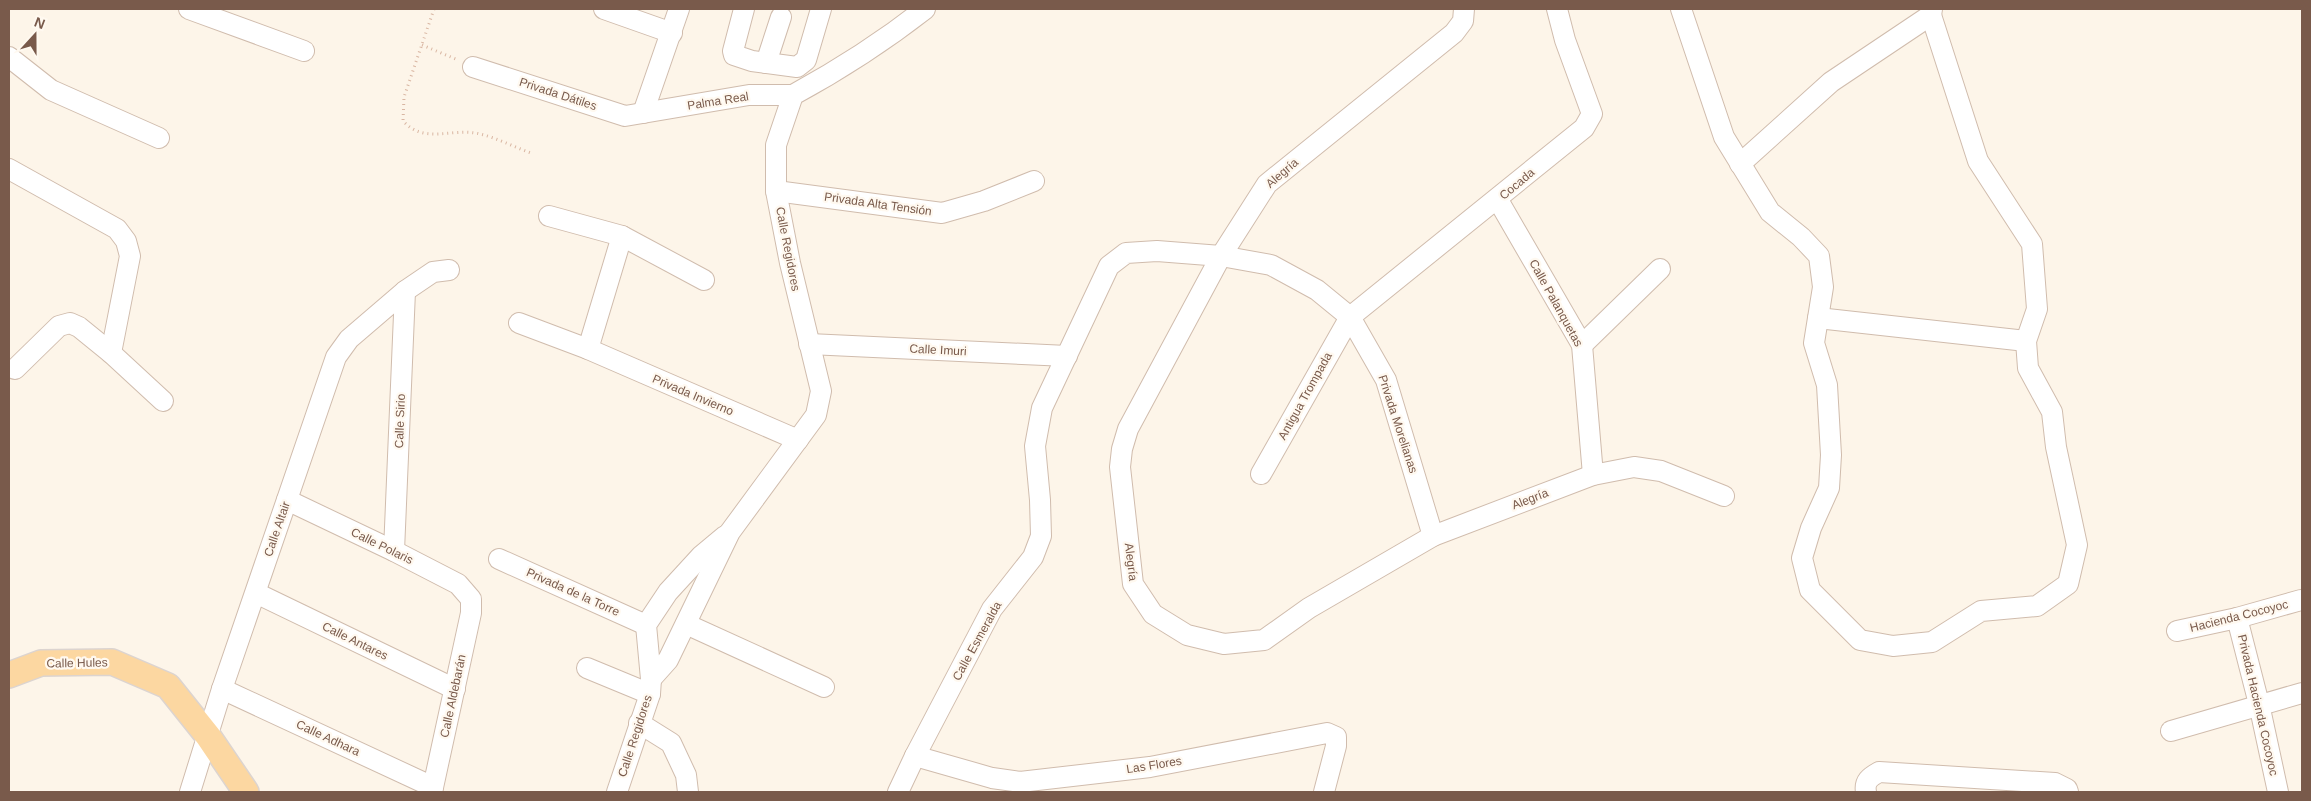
<svg xmlns="http://www.w3.org/2000/svg" width="2311" height="801" font-family="Helvetica,sans-serif">
<style>
.lines{fill:none;stroke-linecap:round;stroke-linejoin:round}
.minor-casing{stroke:#d0bcad;stroke-width:22}
.major-casing{stroke:#dcd4d0;stroke-width:28}
.path{stroke:#d9b6a2;stroke-width:3;stroke-dasharray:1 4;stroke-linecap:butt}
.minor{stroke:#fff;stroke-width:20}
.major{stroke:#fcd7a1;stroke-width:25}
.labels{text-anchor:middle;dominant-baseline:central;stroke-width:4.5;stroke-linejoin:round;paint-order:stroke}
.street-label{font-size:12px;fill:#795a4b;stroke:#fff9f0}
</style>
<rect width="100%" height="100%" fill="#fdf5e9"/>
<g class="lines">
<defs>
<g id="minor">
<polyline points="189,9 304,51"/>
<polyline points="604,9 672,33"/>
<polyline points="744,9 733,51 734,55 752,61 797,67 806,60 821,9"/>
<polyline points="1464,9 1463,21 1454,33 1267,184 1221,256 1128,429 1122,449 1120,467 1133,584 1153,614 1187,635 1224,644 1264,640 1309,608 1433,536 1593,475 1634,467 1661,471 1724,496"/>
<polyline points="1681,9 1724,137 1770,212 1801,237 1819,256 1823,287 1814,343 1827,385 1831,455 1829,488 1811,528 1802,558 1810,590 1860,640 1893,646 1932,642 1981,611 2037,606 2068,584 2077,545 2056,447 2052,412 2028,368 2026,341 2037,309 2032,244 1978,161 1931,15"/>
<polyline points="9,57 51,90 159,138"/>
<polyline points="766,63 781,17"/>
<polyline points="473,67 625,116 749,95 793,95"/>
<polyline points="643,113 679,9"/>
<polyline points="1740,164 1831,82 1931,15 1932,9"/>
<polyline points="9,169 117,229 126,241 130,256 111,353"/>
<polyline points="776,191 942,213 984,201 1034,181"/>
<polyline points="1498,200 1582,345 1593,475"/>
<polyline points="549,216 622,236 704,280"/>
<polyline points="1818,318 2026,341"/>
<polyline points="519,323 588,349 798,440"/>
<polyline points="809,344 1067,356"/>
<polyline points="1582,345 1660,269"/>
<polyline points="588,349 622,236"/>
<polyline points="15,369 59,326 70,323 79,327 111,353 163,401"/>
<polyline points="1261,474 1350,317 1584,128 1592,114 1565,40 1557,9"/>
<polyline points="287,500 394,551 458,584 471,599 471,613 432,792"/>
<polyline points="394,551 405,291"/>
<polyline points="499,559 646,625"/>
<polyline points="256,593 455,689"/>
<polyline points="2237,618 2259,704 2278,792"/>
<polyline points="686,624 824,687"/>
<polyline points="2177,631 2237,618 2301,600"/>
<polyline points="587,668 650,694"/>
<path d="M 651,679 L 668,660 L 730,532 L 816,415 L 821,391 L 790,263 L 776,191 L 776,145 L 793,95 C 839,70 884,41 925,9"/>
<polyline points="222,689 433,787"/>
<polyline points="639,723 671,743 686,775 688,792"/>
<polyline points="2171,731 2302,693"/>
<polyline points="915,756 992,778 1020,782 1150,767 1327,733 1336,737 1336,746 1324,792"/>
<polyline points="190,792 222,689 336,357 349,339 405,291 433,272 449,270"/>
<polyline points="617,792 650,694 651,679 646,625 668,592 701,556 725,536"/>
<polyline points="898,792 915,756 992,609 1033,557 1041,536 1040,500 1035,446 1042,408 1109,266 1126,253 1157,251 1221,256 1271,265 1317,290 1350,317 1386,380 1433,536"/>
<path d="M 1866,792 C 1864,781 1870,777 1879,772 L 2055,783 L 2067,789 L 2068,792"/>
</g>
<polyline id="major" points="9,675 41,663 112,662 168,686 208,736 246,792"/>
</defs>
<!-- minor casing -->
<use href="#minor" class="minor-casing"/>
<!-- major casing -->
<use href="#major" class="major-casing"/>
<!-- path -->
<g class="path">
<path d="M 434,9 L 404,97 L 403,121 C 425,145 452,127 480,134 C 497,138 514,147 531,153"/>
<polyline points="422,45 458,60"/>
</g>
<!-- minor -->
<use href="#minor" class="minor"/>
<!-- major -->
<use href="#major" class="major"/>
</g>
<g class="labels">
<!-- street labels -->
<g class="street-label">
<text transform="translate(558 94) rotate(18)">Privada Dátiles</text>
<text transform="translate(718 101) rotate(-9)">Palma Real</text>
<text transform="translate(1282 173) rotate(-41)">Alegría</text>
<text transform="translate(1517 184) rotate(-40)">Cocada</text>
<text transform="translate(878 204) rotate(8)">Privada Alta Tensión</text>
<text transform="translate(788 249) rotate(79)">Calle Regidores</text>
<text transform="translate(1556 303) rotate(61)">Calle Palanquetas</text>
<text transform="translate(938 350) rotate(3)">Calle Imuri</text>
<text transform="translate(693 395) rotate(23)">Privada Invierno</text>
<text transform="translate(1305 396) rotate(-61)">Antigua Trompada</text>
<text transform="translate(400 421) rotate(-88)">Calle Sirio</text>
<text transform="translate(1398 424) rotate(72)">Privada Morelianas</text>
<text transform="translate(1530 499) rotate(-21)">Alegría</text>
<text transform="translate(277 529) rotate(-71)">Calle Altair</text>
<text transform="translate(382 546) rotate(26)">Calle Polaris</text>
<text transform="translate(1131 562) rotate(83)">Alegría</text>
<text transform="translate(573 592) rotate(24)">Privada de la Torre</text>
<text transform="translate(2239 616) rotate(-14)">Hacienda Cocoyoc</text>
<text transform="translate(355 641) rotate(26)">Calle Antares</text>
<text transform="translate(977 641) rotate(-61)">Calle Esmeralda</text>
<text transform="translate(77 663) rotate(-1)">Calle Hules</text>
<text transform="translate(453 696) rotate(-78)">Calle Aldebarán</text>
<text transform="translate(2258 705) rotate(77)">Privada Hacienda Cocoyoc</text>
<text transform="translate(635 736) rotate(-72)">Calle Regidores</text>
<text transform="translate(328 738) rotate(25)">Calle Adhara</text>
<text transform="translate(1154 765) rotate(-9)">Las Flores</text>
</g>
</g>
<!-- border -->
<rect width="2311" height="801" fill="none" stroke="#795a4b" stroke-width="20"/>
<!-- north arrow -->
<g transform="translate(35 35) rotate(21)" stroke="#fff9f0" stroke-width="4" paint-order="stroke">
<path d="M0-4L9 19L0 12L-9 19Z" fill="#795a4b"/>
<text y="-8" font-size="14" font-weight="bold" text-anchor="middle" fill="#795a4b">N</text>
</g>
</svg>
